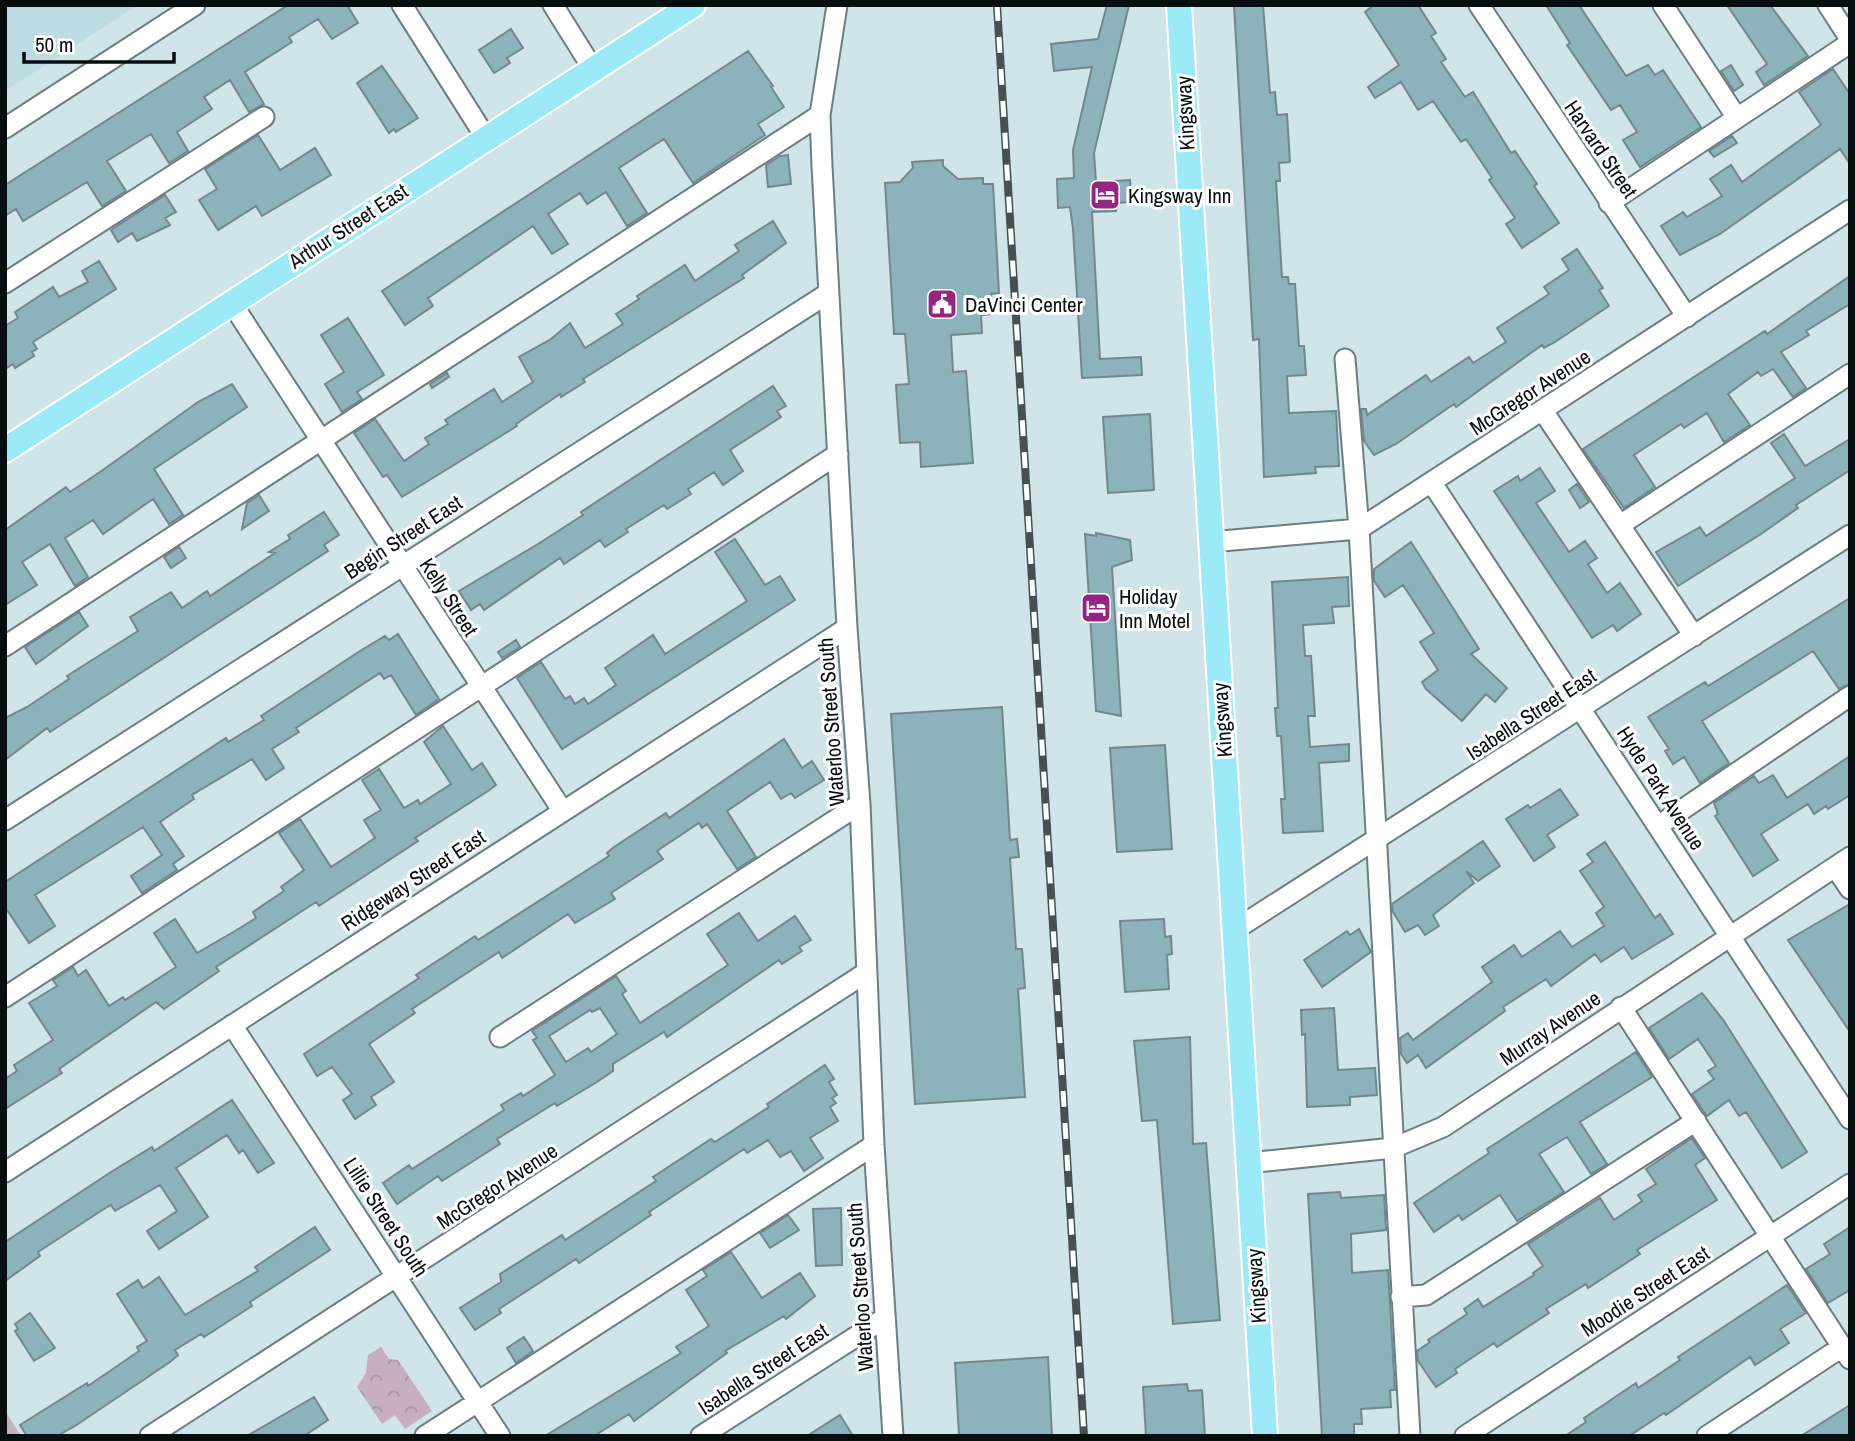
<svg xmlns="http://www.w3.org/2000/svg" width="1855" height="1441" font-family="'Archivo Narrow',sans-serif">
	<defs>
		<pattern id="grass-tufts" width="24" height="20" patternUnits="userSpaceOnUse" patternTransform="scale(1.75)"><rect width="24" height="20" fill="#c8aec1"/><path d="M3 7l-1-3M5 7V3M7 7l1-3M15 17l-1-3M17 17v-4M19 17l1-3" fill="none" stroke="#aa94a5"/></pattern>
		<pattern id="park-crowns" width="20" height="18" patternUnits="userSpaceOnUse" patternTransform="scale(1.75)"><rect width="20" height="18" fill="#c8aec1"/><path d="M2 6a3 3 0 1 1 6 0M12 15a3 3 0 1 1 6 0" fill="none" stroke="#aa94a5"/></pattern>
	</defs>
	<rect width="100%" height="100%" fill="#d0e5ea"/>
	<path fill="#bddce3" d="M5,5H138L5,91Z"/>
	<path fill="url(#grass-tufts)" d="M5,1411L21,1436H5Z"/>
	<path fill="url(#park-crowns)" d="M381,1347L389,1359L398,1360L432,1411L405,1429L395,1415L382,1424L357,1387L366,1373L368,1355Z"/>
	<path fill="#8cb2bb" stroke="#74888c" stroke-width="2" fill-rule="evenodd" d="M288,5H347L358,23L332,39L318,19L289,37L292,42L245,72L264,104L249,112L230,80L204,97L212,109L177,132L188,151L169,163L151,134L107,161L126,191L102,206L87,182L23,221L16,209L5,216V185Z
		M1107,5H1129L1094,153L1096,182L1130,180L1131,202L1115,203L1116,211L1092,212L1100,359L1141,357L1142,375L1082,378L1073,229L1070,207L1058,208L1057,179L1074,178L1073,150L1092,67L1054,71L1051,44L1098,39Z
		M1234,5H1263L1270,93L1275,92L1277,115L1287,114L1290,162L1279,163L1280,181H1276L1282,277H1288L1289,284H1295L1299,346H1304L1306,375L1287,376L1289,413L1336,411L1339,466L1315,467L1316,473L1264,477L1259,339L1253,340Z
		M1374,5H1418L1436,33L1431,36L1446,59L1441,62L1465,97L1473,92L1511,153L1515,151L1537,184L1534,186L1559,223L1522,248L1506,224L1515,218L1489,180L1492,178L1466,139L1461,142L1433,101L1418,110L1401,82L1375,98L1368,87L1399,65L1365,12Z
		M1546,5H1579L1626,76L1648,65L1655,75L1663,70L1701,127L1640,167L1623,140L1637,132L1620,105L1611,110L1567,45L1570,43Z
		M1727,5H1770L1808,56L1764,85L1756,72L1767,64Z
		M511,29L523,48L507,58L510,63L494,73L479,50Z
		M748,51L773,86L771,87L784,107L758,124L765,135L693,183L664,139L619,168L647,213L627,226L606,192L587,204L580,193L548,214L568,244L552,254L533,226L428,298L433,306L405,325L382,291Z
		M1731,65L1743,85L1734,91L1721,71Z
		M382,66L418,118L396,132L394,129L389,133L357,83Z
		M1833,69L1850,94V164L1840,149L1720,234L1680,255L1661,226L1683,212L1687,217L1722,196L1710,179L1731,165L1742,182L1821,125L1799,92Z
		M258,135L280,170L315,148L331,175L262,216L256,206L218,230L199,200L217,189L205,169Z
		M1732,136L1737,143L1714,157L1709,151Z
		M788,155L791,184L768,187L766,165L780,156Z
		M943,160V166L958,179L983,178V184H993L999,293L991,294L992,314L981,315L982,333L951,335L953,372L966,371L973,463L921,467L920,442L900,443L896,385L909,384L905,334H894L885,183L900,182L913,168L912,162Z
		M165,195L176,212L165,218L170,225L137,241L132,233L118,242L111,230Z
		M773,221L786,243L742,275L744,278L583,379L585,382L561,397L560,394L516,424L517,426L402,497L387,475L383,477L354,433L375,419L404,461L429,444L425,438L448,424L445,420L494,389L502,402L533,382L519,357L551,339L570,323L585,348L623,324L616,314L639,299L637,296L685,265L695,281L739,251L735,245Z
		M1577,249L1603,288L1599,290L1609,306L1555,342L1544,348L1542,345L1456,407L1454,404L1396,444L1374,455L1364,441L1361,409H1366L1367,415L1426,375L1431,382L1469,357L1473,363L1506,342L1497,328L1549,294L1544,287L1569,270L1562,259Z
		M99,261L116,289L33,342L37,349L32,352L34,356L15,368L13,364L5,369V326L18,318L15,312L53,287L59,297L88,282L82,271Z
		M1850,276V304L1806,331L1809,335L1781,352L1806,388L1793,397L1773,369L1761,376L1758,372L1728,394L1750,425L1724,442L1707,413L1684,428L1681,424L1634,455L1655,487L1624,508L1583,449L1765,331L1767,334Z
		M348,318L384,375L357,392L362,399L342,412L325,384L344,372L321,335Z
		M447,373L449,377L432,388L430,384Z
		M232,384L247,407L154,469L183,515L169,524L153,499L103,534L93,520L65,538L88,577L75,586L50,544L22,562L37,585L5,605V530L66,487L70,492L100,472L198,402Z
		M773,386L786,406L777,411L781,417L730,450L743,471L723,485L714,472L688,489L691,494L667,509L664,505L626,529L628,532L605,547L600,540L564,564L560,558L484,610L480,604L471,610L459,591L538,544L583,515L581,512Z
		M1150,414L1154,490L1108,493L1103,417Z
		M1784,434L1805,466L1850,439V470L1796,505L1798,508L1761,534L1678,586L1656,552L1700,527L1706,536L1795,478L1771,443Z
		M1540,468L1555,491L1536,503L1569,552L1585,541L1597,558L1588,564L1607,593L1620,583L1641,614L1617,631L1613,625L1592,638L1494,491L1518,476L1520,481Z
		M1577,484L1589,502L1580,508L1569,490Z
		M259,495L269,511L242,529L247,503Z
		M324,512L339,535L324,545L328,551L50,732L47,728L5,760V718L27,707L69,679L67,676L138,631L130,617L171,592L182,608L207,591L210,596L275,553L269,552L290,539L288,535Z
		M1096,533L1130,540L1132,560L1112,567L1121,716L1096,711L1085,534L1096,536Z
		M735,539L765,585L780,576L795,600L562,749L517,678L541,662L565,699L570,696L575,704L584,698L588,704L616,685L605,668L653,635L665,654L747,601L715,552Z
		M1411,542L1479,649L1471,654L1507,688L1495,702L1486,694L1462,721L1426,689L1422,682L1438,670L1420,642L1434,633L1403,585L1385,597L1374,581V569Z
		M179,547L186,558L171,568L164,557Z
		M1348,577L1349,606L1332,607L1334,623L1303,625L1305,656H1311L1315,716H1308L1310,747L1349,744V761L1319,763L1323,831L1283,833L1281,799H1285L1281,736H1277L1275,708H1278L1272,582Z
		M1850,598V684L1839,689L1813,651L1702,721L1729,763L1700,783L1684,757L1673,764L1665,751L1669,749L1648,717L1705,682L1708,686Z
		M79,612L88,626L36,664L25,647Z
		M398,634L439,699L416,715L391,675L384,679L380,673L296,728L299,732L272,749L284,768L266,780L252,759L192,795L194,799L160,822L184,856L173,864L177,870L142,893L131,876L162,855L143,827L35,895L55,926L29,943L5,907V882L226,738L228,742L264,720L261,716L360,651L385,636L389,640Z
		M516,640L520,647L502,658L498,652Z
		M1002,707L1010,840L1017,839L1019,857L1010,858L1016,949H1022L1025,988L1018,989L1025,1097L915,1104L891,714Z
		M443,726L472,770L482,763L496,785L488,791L415,838L418,841L331,898L319,906L316,902L216,967L219,971L164,1009L156,1002L59,1069L62,1073L5,1109V1079L17,1071L14,1065L53,1040L29,1003L57,986L53,980L73,967L78,976L86,970L109,1006L123,997L125,1000L176,967L154,933L175,919L197,953L235,931L256,918L253,912L284,891L281,887L304,870L279,833L300,819L331,867L375,838L364,820L381,810L362,780L379,769L404,808L418,800L420,804L451,784L424,742Z
		M784,739L802,768L812,761L824,780L795,798L791,793L781,799L770,782L727,811L756,857L737,869L707,824L702,828L699,823L657,851L663,859L611,893L615,899L575,923L568,914L502,958L499,952L412,1009L415,1013L369,1044L394,1082L371,1097L376,1105L355,1119L343,1100L352,1094L332,1067L317,1076L304,1054L419,978L416,975L460,946L475,936L478,940L609,856L607,853L614,847L666,813L669,818Z
		M1165,745L1172,849L1117,852L1110,748Z
		M1850,756V795L1828,809L1826,806L1814,814L1808,804L1761,834L1778,860L1753,876L1715,816L1718,814L1714,803L1754,776L1759,783L1773,775L1787,798Z
		M1560,789L1578,815L1547,835L1555,847L1534,861L1506,819L1528,805L1530,808Z
		M1483,841L1500,866L1478,881L1466,871L1474,883L1433,915L1439,926L1425,935L1418,925L1405,932L1393,912L1392,904Z
		M1605,842L1655,918L1660,914L1673,934L1632,959L1624,947L1601,962L1595,954L1551,986L1546,979L1503,1007L1505,1011L1426,1068L1418,1055L1407,1063L1401,1054L1400,1038L1408,1033L1413,1040L1492,982L1482,967L1514,945L1522,957L1560,931L1572,947L1604,926L1596,913L1604,907L1580,871L1593,862L1587,854Z
		M1850,904V1032L1788,940Z
		M739,913L758,941L795,916L811,940L799,947L802,951L782,964L779,960L667,1037L664,1032L613,1064V1071L597,1082L557,1106L555,1103L497,1139L500,1144L442,1181L438,1176L397,1204L383,1183L409,1165L412,1169L504,1110L501,1105L521,1093L523,1096L555,1075L536,1045L533,1040L537,1038L532,1031L616,976L626,991L622,994L640,1023L728,965L707,934ZM600,1008L617,1034L591,1052L588,1048L566,1062L549,1036L590,1010L592,1012Z
		M1164,919L1165,937L1171,936L1172,954L1167,955L1169,989L1125,992L1120,921Z
		M1359,929L1371,952L1322,987L1304,960L1347,931L1350,935Z
		M1702,993L1724,1021L1807,1152L1782,1168L1746,1112L1739,1116L1729,1100L1707,1116L1704,1112L1692,1094L1714,1079L1708,1071L1716,1066L1698,1039L1669,1059L1649,1028Z
		M1334,1008L1338,1070L1375,1068L1377,1095L1350,1097V1105L1307,1107L1305,1034L1302,1035L1301,1010Z
		M1190,1037L1193,1144L1206,1143L1220,1320L1173,1324L1157,1120L1142,1121L1134,1041Z
		M1636,1052L1652,1077L1580,1122L1607,1164L1591,1174L1567,1137L1539,1154L1564,1192L1517,1221L1500,1195L1462,1220L1459,1215L1434,1232L1414,1203L1489,1153L1487,1149Z
		M825,1065L834,1079L829,1082L837,1095L832,1098L836,1103L830,1107L838,1121L810,1138L823,1158L804,1171L791,1151L780,1157L768,1140L747,1153L744,1149L649,1212L651,1215L579,1263L576,1259L499,1309L501,1313L475,1330L460,1308L501,1282L500,1274L562,1235L565,1240L656,1181L653,1177L711,1139L715,1142L769,1107L767,1104Z
		M232,1100L274,1163L258,1173L243,1150L239,1153L227,1135L176,1168L208,1217L159,1249L147,1231L177,1211L160,1185L115,1211L111,1205L107,1207L38,1252L40,1256L5,1281V1242L111,1172L152,1147L154,1151Z
		M1692,1138L1705,1158L1695,1165L1717,1200L1637,1250L1640,1254L1588,1288L1586,1284L1546,1309L1549,1313L1497,1347L1494,1343L1455,1369L1457,1373L1436,1387L1418,1361L1417,1351L1430,1342L1428,1340L1467,1314L1464,1309L1478,1299L1483,1307L1534,1275L1533,1273L1543,1266L1528,1244L1600,1198L1614,1220L1642,1201L1638,1195L1656,1184L1646,1169Z
		M1340,1192L1341,1198L1384,1195L1386,1230L1351,1234L1352,1273L1388,1270L1395,1390H1390L1391,1407L1361,1409L1362,1424H1354V1436H1322L1308,1194Z
		M841,1208L842,1265L816,1266L813,1209Z
		M788,1215L799,1230L770,1248L760,1233Z
		M315,1227L330,1250L250,1302L252,1306L204,1337L201,1334L175,1350L178,1355L170,1362L75,1426L57,1436H27L20,1425L87,1383L88,1386L139,1351L137,1347L147,1341L117,1294L138,1280L143,1288L159,1277L185,1315L258,1271L255,1267Z
		M1850,1227V1290L1828,1303L1806,1269L1830,1254L1824,1244Z
		M731,1252L762,1298L800,1273L815,1296L786,1319L784,1316L725,1351L727,1353L634,1421L629,1414L594,1436H545L681,1353L676,1347L709,1326L686,1290L707,1276L703,1270Z
		M1787,1285L1806,1313L1780,1329L1789,1343L1755,1365L1750,1357L1666,1415L1664,1413L1629,1436H1565L1586,1422L1584,1418L1636,1383L1638,1388L1680,1360L1678,1357Z
		M30,1313L55,1348L34,1361L15,1331L18,1329L15,1324Z
		M524,1337L533,1351L516,1363L507,1348Z
		M1048,1357L1052,1436H959L955,1363Z
		M1187,1384L1188,1391L1202,1390L1205,1436H1146L1143,1387Z
		M314,1397L328,1420L304,1436H247Z
		M1850,1405V1436H1801Z
		M840,1415L853,1436H807Z"/>
	<g fill="none" stroke-linecap="round" stroke-linejoin="round">
		<g stroke="#6b7f83" stroke-width="23">
			<path id="minor" d="M402,5L486,138
				M553,5L593,69
				M837,5L820,115L822,166L847,628L860,804L874,1145L893,1436
				M1479,5L1687,317
				M1663,5L1737,118
				M1828,5L1850,39
				M5,128L195,5
				M1609,203L1850,43
				M5,283L264,117
				M231,302L562,810
				M1345,359L1359,529L1410,1436
				M1543,411L1694,636
				M1432,483L1850,1119
				M1620,525L1850,374
				M1210,542L1359,529L1850,210
				M5,646L820,115
				M5,820L827,294
				M1658,826L1850,696
				M1835,867L1850,889
				M1236,929L1850,535
				M5,997L838,454
				M1621,1007L1850,1359
				M232,1025L500,1436
				M500,1037L860,804
				M1248,1163L1393,1148L1443,1127L1850,857
				M5,1172L847,628
				M1401,1297L1426,1295L1696,1121
				M150,1436L867,972
				M425,1436L874,1145
				M701,1436L885,1318
				M1465,1436L1850,1184
				M1707,1436L1842,1347"/>
		</g>
		<g stroke="#fff" stroke-width="28">
			<path id="major" d="M1179,5L1265,1436
				M5,450L693,5"/>
		</g>
		<use href="#minor" stroke="#fff" stroke-width="19"/>
		<use href="#major" stroke="#9ce9f7" stroke-width="24"/>
		<g stroke="#455053" stroke-width="8">
			<path id="rail" d="M997,5L1084,1436"/>
		</g>
		<use href="#rail" stroke="#fff" stroke-width="5" stroke-dasharray="16" stroke-linecap="butt"/>
	</g>
	<defs>
		<g id="hotel-square" transform="scale(1.575)"><rect x="-9" y="-9" width="18" height="18" rx="4" fill="#972482" stroke="#fff"/><path d="M-6-4.5h1.5V1H6V5H4.5V3h-9V5H-6ZM-4 0a1.8 1.8 0 1 1 3.6 0ZM.5 0V-2.5h3Q6-2.5 6 0Z" fill="#fff"/></g>
		<g id="civic-square" transform="scale(1.575)"><rect x="-9" y="-9" width="18" height="18" rx="4" fill="#972482" stroke="#fff"/><path d="M-.6-6.5H3V-4.5H.6V-3L4-1V1h2V6H-6V1h2V-1L-.6-3ZM-1.2 2.5V6h2.4V2.5Z" fill="#fff"/></g>
	</defs>
	<g fill-rule="evenodd">
		<use href="#hotel-square" x="1105" y="195"/>
		<use href="#civic-square" x="942" y="304"/>
		<use href="#hotel-square" x="1096" y="608"/>
	</g>
	<g text-anchor="middle" dominant-baseline="central" stroke-width="6" stroke-linejoin="round" paint-order="stroke">
		<g font-size="21" fill="#070e10" stroke="#fff">
			<text transform="translate(1185 113) rotate(-93)">Kingsway</text>
			<text transform="translate(1601 149) rotate(56)">Harvard Street</text>
			<text transform="translate(348 226) rotate(-33)">Arthur Street East</text>
			<text transform="translate(1530 392) rotate(-33)">McGregor Avenue</text>
			<text transform="translate(403 537) rotate(-33)">Begin Street East</text>
			<text transform="translate(449 597) rotate(57)">Kelly Street</text>
			<text transform="translate(1531 714) rotate(-33)">Isabella Street East</text>
			<text transform="translate(1222 720) rotate(-94)">Kingsway</text>
			<text transform="translate(831 722) rotate(-94)">Waterloo Street South</text>
			<text transform="translate(1661 788) rotate(57)">Hyde Park Avenue</text>
			<text transform="translate(413 880) rotate(-33)">Ridgeway Street East</text>
			<text transform="translate(1550 1028) rotate(-34)">Murray Avenue</text>
			<text transform="translate(497 1186) rotate(-33)">McGregor Avenue</text>
			<text transform="translate(386 1217) rotate(57)">Lillie Street South</text>
			<text transform="translate(1256 1286) rotate(-94)">Kingsway</text>
			<text transform="translate(860 1287) rotate(-94)">Waterloo Street South</text>
			<text transform="translate(1645 1291) rotate(-33)">Moodie Street East</text>
			<text transform="translate(763 1369) rotate(-33)">Isabella Street East</text>
		</g>
		<g font-size="21" fill="#070e10" stroke="#fff" text-anchor="start">
			<text x="1128" y="195">Kingsway Inn</text>
			<text x="965" y="304">DaVinci Center</text>
			<text x="1119" y="596">Holiday<tspan x="1119" dy="24">Inn Motel</tspan></text>
		</g>
	</g>
	<rect width="1855" height="1441" fill="none" stroke="#070e10" stroke-width="14"/>
	<path d="M24 52v10h150v-10" fill="none" stroke="#070e10" stroke-width="3.5"/>
	<text x="35" y="52" font-size="21" fill="#070e10" stroke="#ffffff" stroke-width="5" paint-order="stroke">50 m</text>
</svg>
